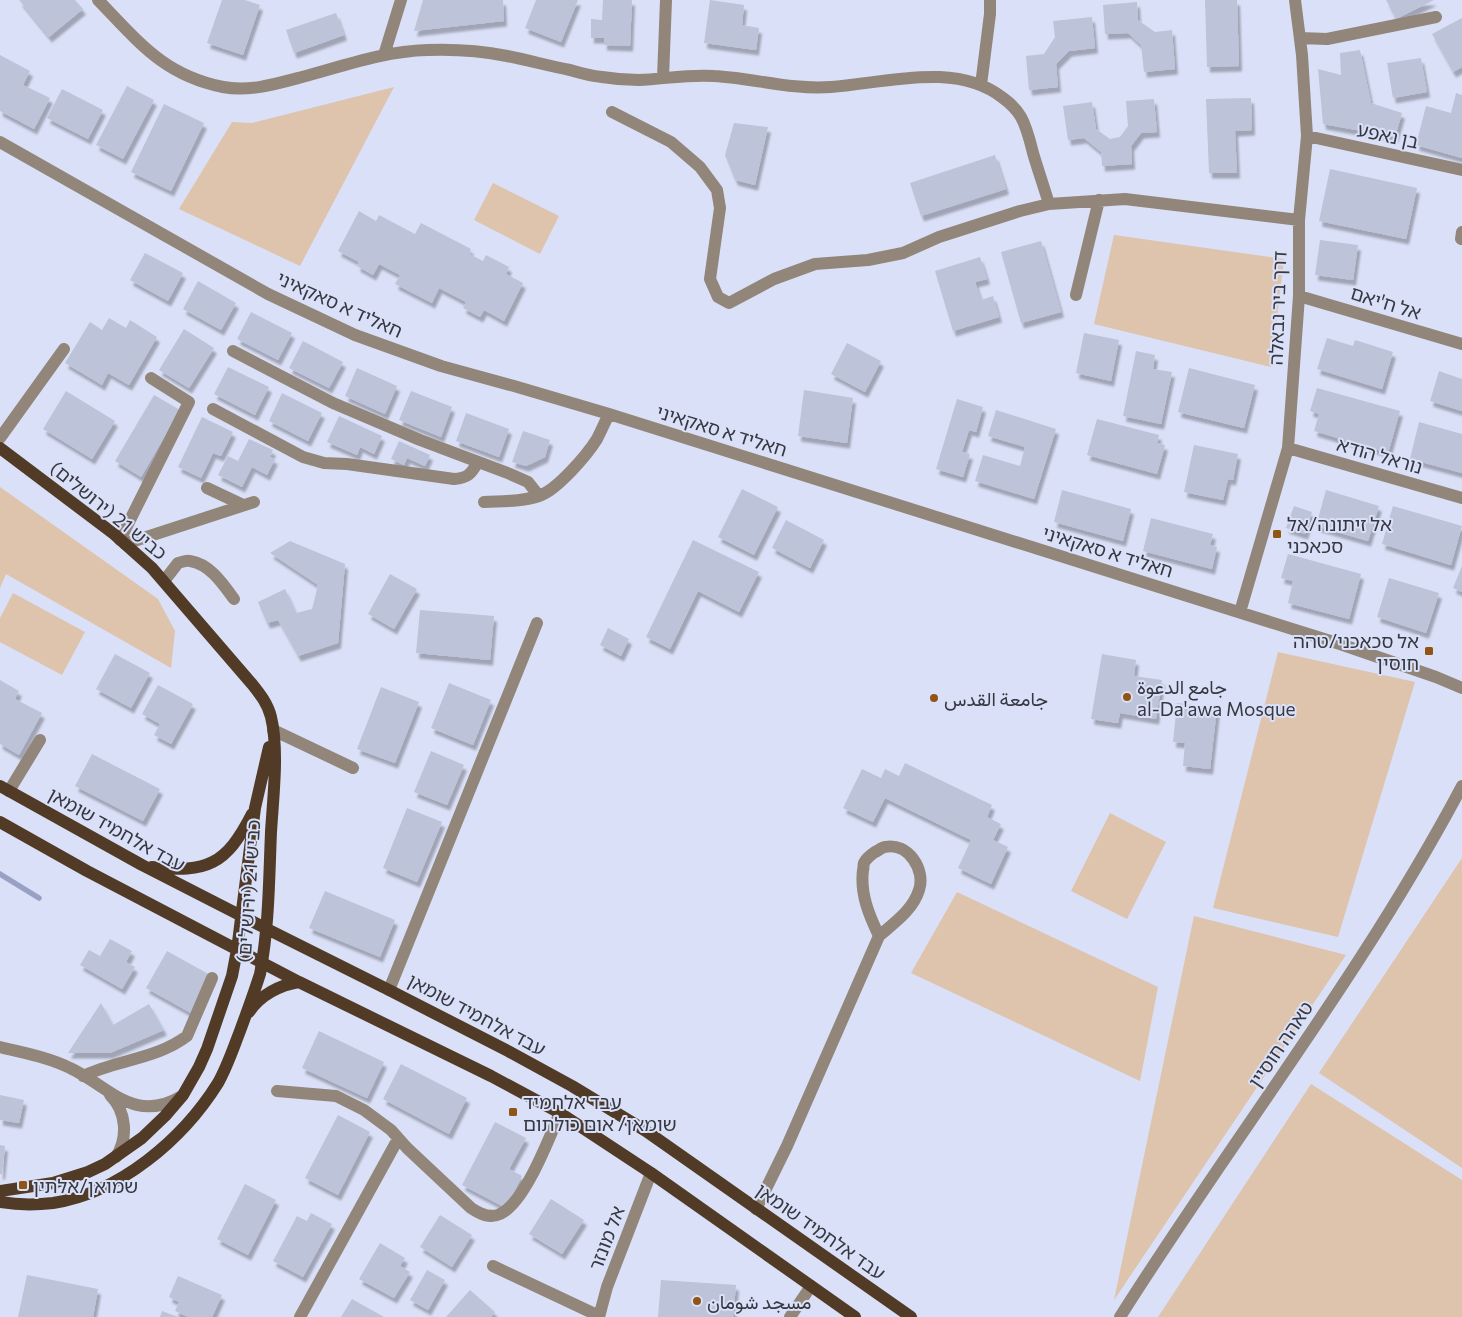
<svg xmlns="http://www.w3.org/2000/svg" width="1462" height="1317" font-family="Commissioner,Vazirmatn,'Noto Sans Hebrew',sans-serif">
	<defs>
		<filter id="shadow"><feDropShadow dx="3" dy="5.5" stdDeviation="1" flood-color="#0004"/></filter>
	</defs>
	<rect width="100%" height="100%" fill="#dae0f7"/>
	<path fill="#dec3ad" d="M394,87L300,266L179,209L232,122L252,123Z
		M493,183L559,216L540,254L474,220Z
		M1114,235L1284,259L1271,367L1094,324Z
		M0,487L158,599L175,631L171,668L6,574L0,588Z
		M13,593L85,632L62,675L0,642V618Z
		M1278,652L1415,682L1338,937L1213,908Z
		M1110,813L1166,842L1127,919L1071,891Z
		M1462,858V1168L1319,1073Z
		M957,892L1158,987L1140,1081L911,973Z
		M1194,916L1346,955L1114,1300Z
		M1311,1084L1462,1180V1317H1158Z"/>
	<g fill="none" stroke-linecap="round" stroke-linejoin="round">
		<path stroke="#98a1c4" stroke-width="5.5" d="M0,874L39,898"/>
	</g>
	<path fill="#bdc3d9" filter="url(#shadow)" d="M19,0H75L83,9L49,37Z
		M222,0H245L260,5L243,55L207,43Z
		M423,0H503L504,21L414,31Z
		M536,0H578L561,42L525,28Z
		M603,0H632L630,46L604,45V38H591V19L602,20Z
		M710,0L744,5L742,25L759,28L756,50L704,43Z
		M1205,0H1237L1239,66L1207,67Z
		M1386,0H1434L1396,19Z
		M1137,2L1138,20L1155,32L1172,30L1175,69L1144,72L1141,45L1128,33L1105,34L1103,5Z
		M336,13L344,35L294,53L286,30Z
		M1092,17L1095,48L1069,51L1056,64L1058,87L1029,90L1026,56L1044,54L1055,37L1053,21Z
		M1462,18V67L1453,72L1432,34Z
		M1360,50L1371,103L1402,113L1395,137L1323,124L1318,69L1341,75L1340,53Z
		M0,55L30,71L23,85L50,98L34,129L0,111Z
		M1421,58L1427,92L1393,98L1387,63Z
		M127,86L154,100L123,159L96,145Z
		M62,89L103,110L88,139L47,118Z
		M1456,93L1462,95V158L1416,145L1426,106L1451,113Z
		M1251,98L1252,130L1235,131L1237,173H1209L1206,99Z
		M1154,99L1157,132L1141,133L1131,146L1132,164L1102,166L1101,152L1084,138L1068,140L1063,106L1092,102L1096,129L1110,139L1120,137L1128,126L1126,101Z
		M164,104L204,123L171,191L131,172Z
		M734,123L768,127L755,185L735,180L725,155Z
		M995,155L1006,189L921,216L910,183Z
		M1330,169L1417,188L1406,239L1319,221Z
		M359,211L376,221L379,215L415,234L421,223L471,249L469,254L483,261L486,255L509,267L506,274L523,283L504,321L484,310L480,317L463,308L466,302L439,288L432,303L395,284L400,275L379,264L373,275L357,266L359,262L338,251Z
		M1320,240L1358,245L1353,280L1315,275Z
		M1041,241L1061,312L1021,323L1001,252Z
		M145,253L183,273L168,301L130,280Z
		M980,257L987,279L975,282L981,300L993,296L999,317L953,331L935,271Z
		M198,281L236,303L221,330L183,309Z
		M251,312L292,333L278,360L237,339Z
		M109,318L126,328L130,320L157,337L129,385L108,373L102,385L65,363L90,322L102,330Z
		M184,329L214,348L189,388L159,370Z
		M1084,333L1119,340L1111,381L1076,373Z
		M1327,338L1353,346L1355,340L1393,352L1382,389L1317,369Z
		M303,341L343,362L329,388L289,368Z
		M847,343L881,361L865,392L831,374Z
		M1136,351L1155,355L1153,369L1172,372L1161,424L1123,416Z
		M228,367L269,387L255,415L214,394Z
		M357,368L397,386L385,414L345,396Z
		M1189,368L1255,385L1244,428L1178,412Z
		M1439,371L1462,379V411L1430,401Z
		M1317,388L1400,411L1388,453L1314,431L1319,414L1310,411Z
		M804,390L853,398L847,443L798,436Z
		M66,391L115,421L92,459L43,429Z
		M411,391L452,407L441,437L399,420Z
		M282,393L322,413L308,441L269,421Z
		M154,395L180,410L141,477L115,461Z
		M957,399L983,407L976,432L969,430L962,452L970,454L963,477L936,469Z
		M996,410L1056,429L1034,499L975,481L983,455L1020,466L1025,447L988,436Z
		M466,413L509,429L499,457L456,441Z
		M339,416L382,436L374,454L360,447L357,455L327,442Z
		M202,417L233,432L221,456L213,453L201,478L178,467Z
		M1097,419L1159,435L1157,443L1165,445L1157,474L1087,455Z
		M1419,422L1462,434V473L1410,459Z
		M523,431L550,440L545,457L526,466L512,462Z
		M249,439L273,450L270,457L275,459L267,475L252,467L242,487L218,475L228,456L238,461Z
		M399,441L430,455L425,466L407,458L404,465L391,459Z
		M1194,445L1238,454L1233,480L1228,479L1223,500L1184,492Z
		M742,489L778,507L754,555L718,537Z
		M1062,490L1131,509L1123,541L1054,522Z
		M1326,490L1379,506L1368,541L1316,526Z
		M1294,506L1312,512L1305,534L1286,528Z
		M1393,506L1462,526L1451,565L1382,544Z
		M1151,518L1213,534L1210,545L1217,547L1212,569L1143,551Z
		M786,520L824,540L810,568L772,548Z
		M693,540L759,572L739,612L698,591L670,649L646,637Z
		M290,541L345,564L338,643L298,656L278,620L267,623L258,602L285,589L296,613L312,609L318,585L270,553Z
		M1288,554L1361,574L1349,619L1288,603L1293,581L1281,578Z
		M1462,566V592L1453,588Z
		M390,574L417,589L394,629L368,614Z
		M1389,578L1439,593L1426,633L1377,617Z
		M420,610L494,616L490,660L416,653Z
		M608,628L629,639L621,656L600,645Z
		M115,654L150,673L131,708L96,689Z
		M1102,654L1136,660L1134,676L1162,680L1156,719L1120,713L1118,723L1091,719Z
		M0,680L19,691L15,699L42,713L19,755L0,744Z
		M449,683L491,700L473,745L431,728Z
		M158,685L193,704L171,744L154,735L160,724L142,714Z
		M381,687L419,702L395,763L357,749Z
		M1177,703L1217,708L1210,769L1183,766L1185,743L1173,742Z
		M431,751L464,765L447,805L414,792Z
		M92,754L160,789L143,821L75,786Z
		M905,763L992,805L987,817L1001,824L993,840L1008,847L991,884L958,868L971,840L885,798L873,822L843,808L862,769L881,778L885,769L899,776Z
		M407,808L442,822L417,882L383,868Z
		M325,891L395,920L380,957L309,928Z
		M110,939L132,951L126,962L135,967L122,989L80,965L89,950L100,956Z
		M167,951L212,976L191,1013L146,988Z
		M101,1003L113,1025L149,1004L164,1030L110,1053H68Z
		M319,1031L384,1062L367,1098L302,1068Z
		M401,1064L467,1098L449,1134L383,1099Z
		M0,1095L24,1100L19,1123L0,1120Z
		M338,1115L370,1132L338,1195L305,1178Z
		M495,1122L526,1138L509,1169L522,1176L506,1208L462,1185Z
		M0,1145L5,1146L2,1174H0Z
		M245,1184L276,1200L248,1255L217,1239Z
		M551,1199L584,1220L562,1254L529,1234Z
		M311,1213L332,1224L303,1277L273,1261L297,1216L307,1221Z
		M440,1215L472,1235L452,1267L420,1247Z
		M380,1243L405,1258L400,1266L410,1272L394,1298L359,1279Z
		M427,1270L445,1280L428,1310L410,1300Z
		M27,1275L98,1289L93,1317H18Z
		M178,1276L222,1295L212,1317H188L175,1311L179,1302L169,1297Z
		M661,1280L736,1285L733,1317H658Z
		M470,1290L495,1312L491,1317H446Z
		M352,1299L384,1317H341Z
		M162,1311L178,1317H160Z"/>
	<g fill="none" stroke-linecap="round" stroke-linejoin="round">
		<path stroke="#928579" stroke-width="12" d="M98,0C138,41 163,75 223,87C249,92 276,84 302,77C343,66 385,51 427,50C453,49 482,51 507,56C528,60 549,66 570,70C580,73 591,76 602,77C614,79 627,80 639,80C664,79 689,74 714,76C753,78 791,90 831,87C885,83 956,61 1003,98C1010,103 1017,110 1021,117C1027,128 1030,141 1033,153C1038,170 1044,187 1049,204
			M1300,38L1327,39L1436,17
			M384,55L401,0
			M663,78L666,0
			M981,85L990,14V0
			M612,112L671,142L700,167L717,190L720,208L710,279L718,297L729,303L774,279L815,264L868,260L903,253L939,237L1020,211L1049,204L1125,199L1299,220
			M1307,136L1462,170
			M0,142L268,294L355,335L441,366L514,386L609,414L1340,644L1436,677L1462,688
			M1461,239L1462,232
			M1076,295L1099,200
			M1299,296L1462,344
			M233,351L333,403L420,440L510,474L528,482L539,496
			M213,409L303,457L324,463L347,464L454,479C468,478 471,474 478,462
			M0,438L64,349
			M1288,448L1462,498
			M207,488L243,505
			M484,502C502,501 522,502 539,496C557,490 587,455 597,439C601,431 605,422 609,414
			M120,540L189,402L151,378
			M125,544L254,502
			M164,581L178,563C182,562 186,560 190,561C210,564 223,584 234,599
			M1240,612L1288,448L1299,296V220L1307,136L1302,55L1295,0
			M273,730L353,768
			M9,791L40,740
			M389,990L537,623
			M0,1047C24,1053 48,1057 70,1068C109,1086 134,1125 182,1096
			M83,1076C116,1060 157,1059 187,1036L212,978
			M277,1091L336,1096L364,1110L391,1130L407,1148L471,1208C480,1214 490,1219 500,1214C525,1203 549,1138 560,1113
			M110,1095C127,1112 128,1138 116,1157
			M756,1209L787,1146L879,936C894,923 913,910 919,890C926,870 908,842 885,847C882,847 878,851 875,852C872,854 866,859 864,863C863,865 864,868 863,870C860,894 869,915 879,936
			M493,1266L599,1316
			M300,1317L398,1139
			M599,1317L607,1287L651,1173
			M790,1317L811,1286
			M1120,1317C1232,1139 1363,973 1462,786"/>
		<path stroke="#513b27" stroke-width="12" d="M0,448L114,534L152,568L252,684C260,694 268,704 271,717C279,750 273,798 271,832C269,879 269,927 260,974C254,993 247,1012 240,1031C233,1049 227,1067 218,1083C183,1139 120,1193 53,1203C36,1205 18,1205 0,1202
			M0,786L142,865L267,929L389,990L508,1051L572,1086L646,1131L911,1317
			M0,822L87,871L299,982L491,1076L560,1113L651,1173L855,1317
			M152,867C207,873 226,865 252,814
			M249,1012C260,995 280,985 299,982
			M0,1191L53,1183L88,1172L105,1164L142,1138L165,1116L183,1095L199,1067L207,1049L232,976L237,950L255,808L269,747"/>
	</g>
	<g fill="#905514" stroke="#dae0f7" stroke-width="2">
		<rect x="1272" y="529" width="10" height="10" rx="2.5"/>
		<rect x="1424" y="646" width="10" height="10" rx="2.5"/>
		<circle cx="1127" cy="697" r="5"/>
		<circle cx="934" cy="698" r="5"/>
		<rect x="508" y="1107" width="10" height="10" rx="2.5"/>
		<rect x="18" y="1180" width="10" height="10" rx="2.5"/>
		<circle cx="697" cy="1301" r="5"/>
	</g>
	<g text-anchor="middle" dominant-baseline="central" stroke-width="4" stroke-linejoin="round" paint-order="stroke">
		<g font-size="19" fill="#363841" stroke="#dae0f7">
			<text transform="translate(1388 135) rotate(12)">בן נאפע</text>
			<text transform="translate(1386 302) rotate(17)">אל ח'יאם</text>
			<text transform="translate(340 304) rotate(24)">חאליד א סאקאיני</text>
			<text transform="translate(1277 308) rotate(-88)">דרך ביר נבאלה</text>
			<text transform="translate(722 430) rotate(17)">חאליד א סאקאיני</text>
			<text transform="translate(1380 455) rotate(16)">נוראל הודא</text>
			<text transform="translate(109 510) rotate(39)">כביש 21 (ירושלים)</text>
			<text transform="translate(1108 551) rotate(17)">חאליד א סאקאיני</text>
			<text transform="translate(117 829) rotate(29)">עבד אלחמיד שומאן</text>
			<text transform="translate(248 891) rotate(-86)">כביש 21 (ירושלים)</text>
			<text transform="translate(477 1014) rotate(28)">עבד אלחמיד שומאן</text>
			<text transform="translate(1280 1044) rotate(-56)">טאהה חוסיין</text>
			<text transform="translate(821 1231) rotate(35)">עבד אלחמיד שומאן</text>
			<text transform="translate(606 1238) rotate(-69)">אל מונזר</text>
		</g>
		<g font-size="19" fill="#363841" stroke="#dae0f7" text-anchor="start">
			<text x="1287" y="523">אל זיתונה/אל<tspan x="1287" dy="22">סכאכני</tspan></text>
			<text x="1419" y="640" text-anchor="end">אל סכאכני/טהה<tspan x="1419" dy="22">חוסין</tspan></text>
			<text x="1137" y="686">جامع الدعوة<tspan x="1137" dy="22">al-Da'awa Mosque</tspan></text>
			<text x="944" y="698">جامعة القدس</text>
			<text x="523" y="1101">עבד אלחמיד<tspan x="523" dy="22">שומאן/ אום כולתום</tspan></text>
			<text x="33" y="1185">שמואן/אלתין</text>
			<text x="707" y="1301">مسجد شومان</text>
		</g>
	</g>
</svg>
